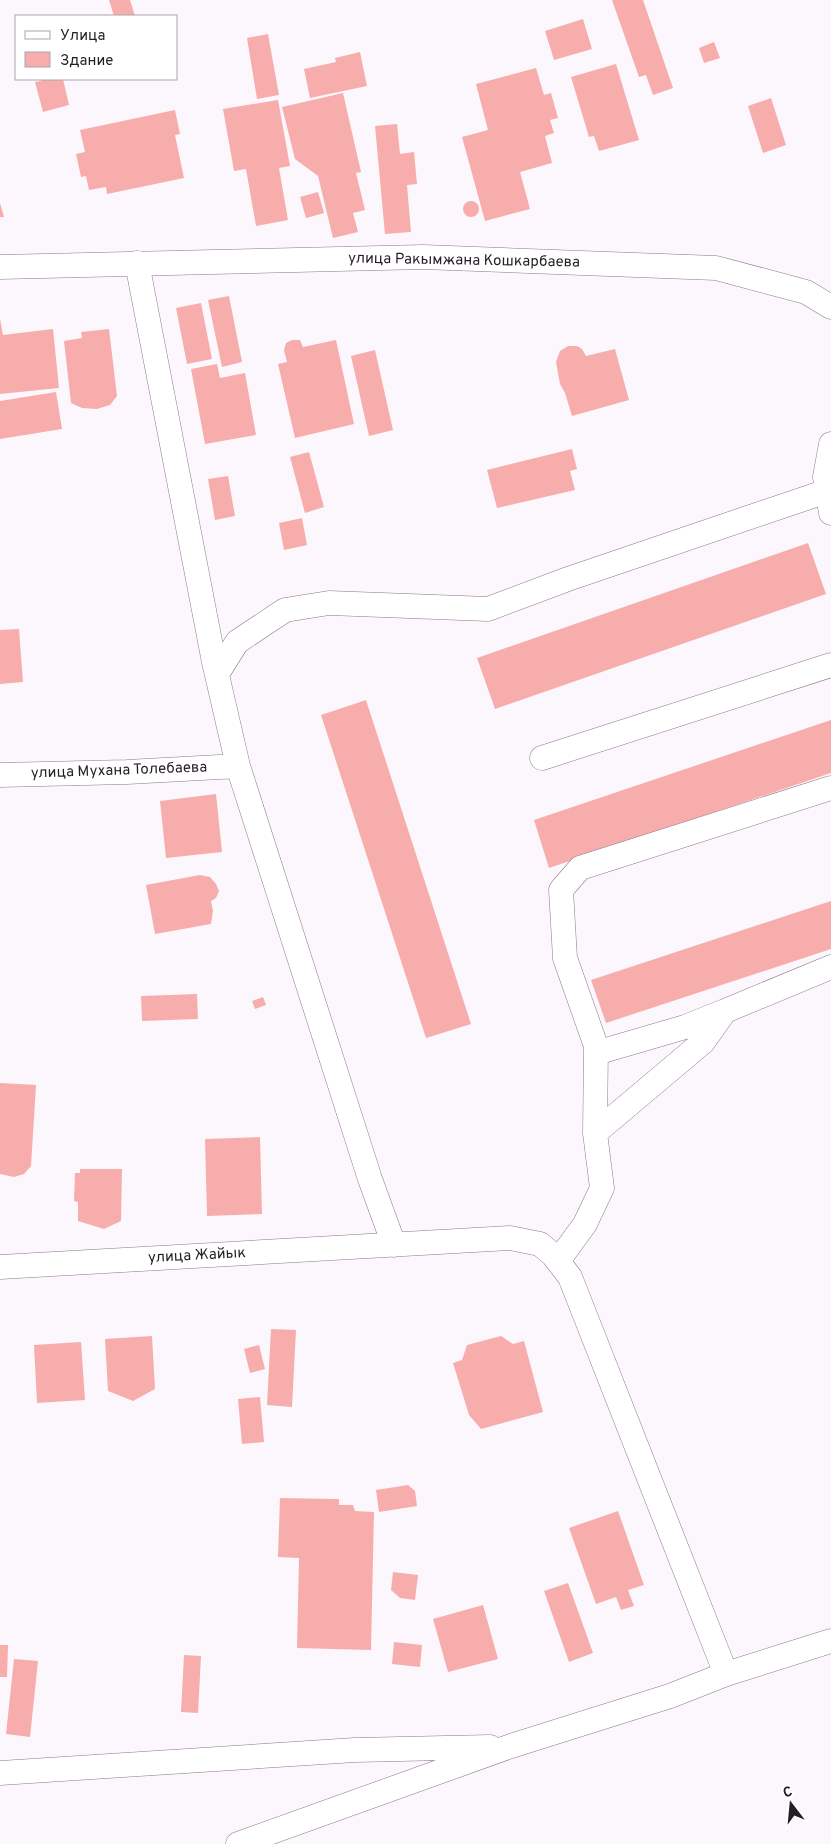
<svg xmlns="http://www.w3.org/2000/svg" width="831" height="1844" font-family="Overpass,sans-serif">
	<rect width="100%" height="100%" fill="#fcf7fc"/>
	<path fill="#f7adac" d="M109,0H130L135,16H114Z
		M612,0H643L673,88L653,95L646,75L639,77Z
		M583,19L592,49L554,60L545,31Z
		M268,34L279,95L257,99L247,38Z
		M714,42L720,58L704,63L699,48Z
		M360,52L367,86L310,98L304,69L336,62L335,58Z
		M616,64L639,140L599,151L594,136L589,137L571,77Z
		M536,68L544,95L551,93L558,118L550,120L554,133L545,136L552,163L520,172L530,209L485,221L462,137L488,130L476,84Z
		M41,79H63L69,105L43,112L35,82L41,81Z
		M343,93L361,172L356,173L365,210L353,213L358,232L333,238L318,176L295,159L282,107Z
		M771,98L786,145L763,153L748,106Z
		M278,100L290,166L279,168L288,220L256,226L246,169L234,171L223,109Z
		M175,110L180,134L175,135L184,178L107,194L106,187L89,190L86,176L81,177L76,154L85,152L80,130Z
		M397,124L400,154L414,152L417,184L407,185L411,232L385,234L375,126Z
		M318,192L324,213L306,218L300,197Z
		M463 209a8 8 0 1 1 16 0a8 8 0 1 1-16 0Z
		M0,203L4,217H0Z
		M229,296L242,362L222,367L208,300Z
		M201,303L212,359L187,364L176,308Z
		M0,319L3,335L53,329L59,388L0,394Z
		M109,329L117,396L110,405L97,409L82,408L71,403L64,341L82,338L81,332Z
		M292,340H300L303,347L336,340L354,424L295,438L278,364L287,362L284,350L286,343Z
		M568,346H577L582,349L586,356L615,349L629,400L572,416L565,393L560,384L556,362L560,351Z
		M375,350L393,430L369,436L351,356Z
		M217,364L220,378L245,373L256,435L205,444L191,369Z
		M56,392L62,429L0,439V401Z
		M572,449L577,469L570,471L575,490L497,508L487,470Z
		M309,452L324,507L305,513L290,457Z
		M228,476L235,516L215,520L208,479Z
		M302,518L307,545L284,550L279,523Z
		M808,543L826,594L495,709L477,658Z
		M19,629L23,682L0,684V630Z
		M366,700L471,1024L426,1038L321,715Z
		M831,720V773L549,868L534,820Z
		M216,794L222,852L166,858L160,801Z
		M200,875L210,877L216,884L219,891L216,898L211,901L213,911L211,924L155,934L146,885Z
		M831,901V949L606,1023L591,980Z
		M197,994L198,1019L142,1021L141,996Z
		M263,997L266,1005L255,1009L252,1001Z
		M0,1083L36,1085L31,1166L24,1174L14,1177L0,1174Z
		M260,1137L262,1214L207,1216L205,1139Z
		M80,1169H122L121,1221L104,1229L78,1221V1202L74,1201L75,1173H80Z
		M271,1329L296,1330L292,1407L267,1405Z
		M152,1336L155,1389L133,1401L108,1391L105,1339Z
		M501,1336L513,1344L524,1341L543,1412L481,1429L469,1415L453,1363L462,1360L467,1345Z
		M81,1342L85,1400L37,1403L34,1345Z
		M259,1345L265,1369L250,1373L244,1349Z
		M260,1397L264,1442L242,1444L238,1399Z
		M408,1485L415,1491L417,1506L379,1512L376,1490Z
		M280,1498L339,1499V1505H353L355,1511L374,1512L371,1650L297,1648L299,1558L278,1557Z
		M618,1511L644,1585L628,1590L634,1606L621,1610L616,1597L596,1604L569,1528Z
		M393,1572L418,1575L415,1600L400,1598L391,1590Z
		M568,1583L593,1653L569,1662L544,1591Z
		M483,1605L498,1659L448,1672L433,1619Z
		M394,1642L422,1645L420,1667L392,1664Z
		M0,1645H8L7,1677H0Z
		M184,1655L201,1656L198,1713L181,1712Z
		M14,1659L38,1661L30,1737L6,1734Z"/>
	<g fill="none" stroke-linecap="round" stroke-linejoin="round">
		<g stroke="#8c778e" stroke-width="25">
			<path id="minor" d="M137,263L214,662L238,766L370,1179L394,1245
				M0,267L423,257L716,268L806,292L831,307
				M831,444L825,477L831,513
				M217,674L237,642L285,610L329,603L488,609L568,579L827,491
				M542,758L831,665
				M0,775L127,772L238,766
				M596,1053L685,1027L725,1011
				M595,1133L703,1042L725,1011L831,967
				M558,1261L585,1224L602,1188L595,1133L596,1046L565,958L561,890L580,868L831,788
				M0,1267L510,1238L540,1244L553,1255L570,1277L726,1674
				M0,1773L355,1750L490,1747
				M238,1844L511,1746L670,1696L726,1674L831,1641"/>
		</g>
		<use href="#minor" stroke="#fff" stroke-width="24"/>
	</g>
	<g text-anchor="middle" dominant-baseline="central" stroke-width="4.5" stroke-linejoin="round" paint-order="stroke">
		<g font-size="15" fill="#261e27" stroke="#fff">
			<text transform="translate(464 261) rotate(1)">улица Ракымжана Кошкарбаева</text>
			<text transform="translate(119 771) rotate(-2)">улица Мухана Толебаева</text>
			<text transform="translate(197 1256) rotate(-3)">улица Жайык</text>
		</g>
	</g>
	<rect x="15" y="15" width="162" height="65" fill="#ffffff" stroke="#a8a5a9"/>
	<rect x="25" y="31" width="25" height="8" fill="#ffffff" stroke="#a8a5a9"/>
	<text x="60" y="40" font-size="15" fill="#261e27">Улица</text>
	<rect x="25" y="52" width="25" height="15" fill="#f7adac" stroke="#a8a5a9"/>
	<text x="60" y="65" font-size="15" fill="#261e27">Здание</text>
	<g transform="translate(791 1804) rotate(344)" stroke="#ffffff" stroke-width="4" paint-order="stroke">
	<path d="M0-4L9 19L0 12L-9 19Z" fill="#261e27"/>
	<text y="-8" font-size="14" font-weight="bold" text-anchor="middle" fill="#261e27">С</text>
	</g>
</svg>
